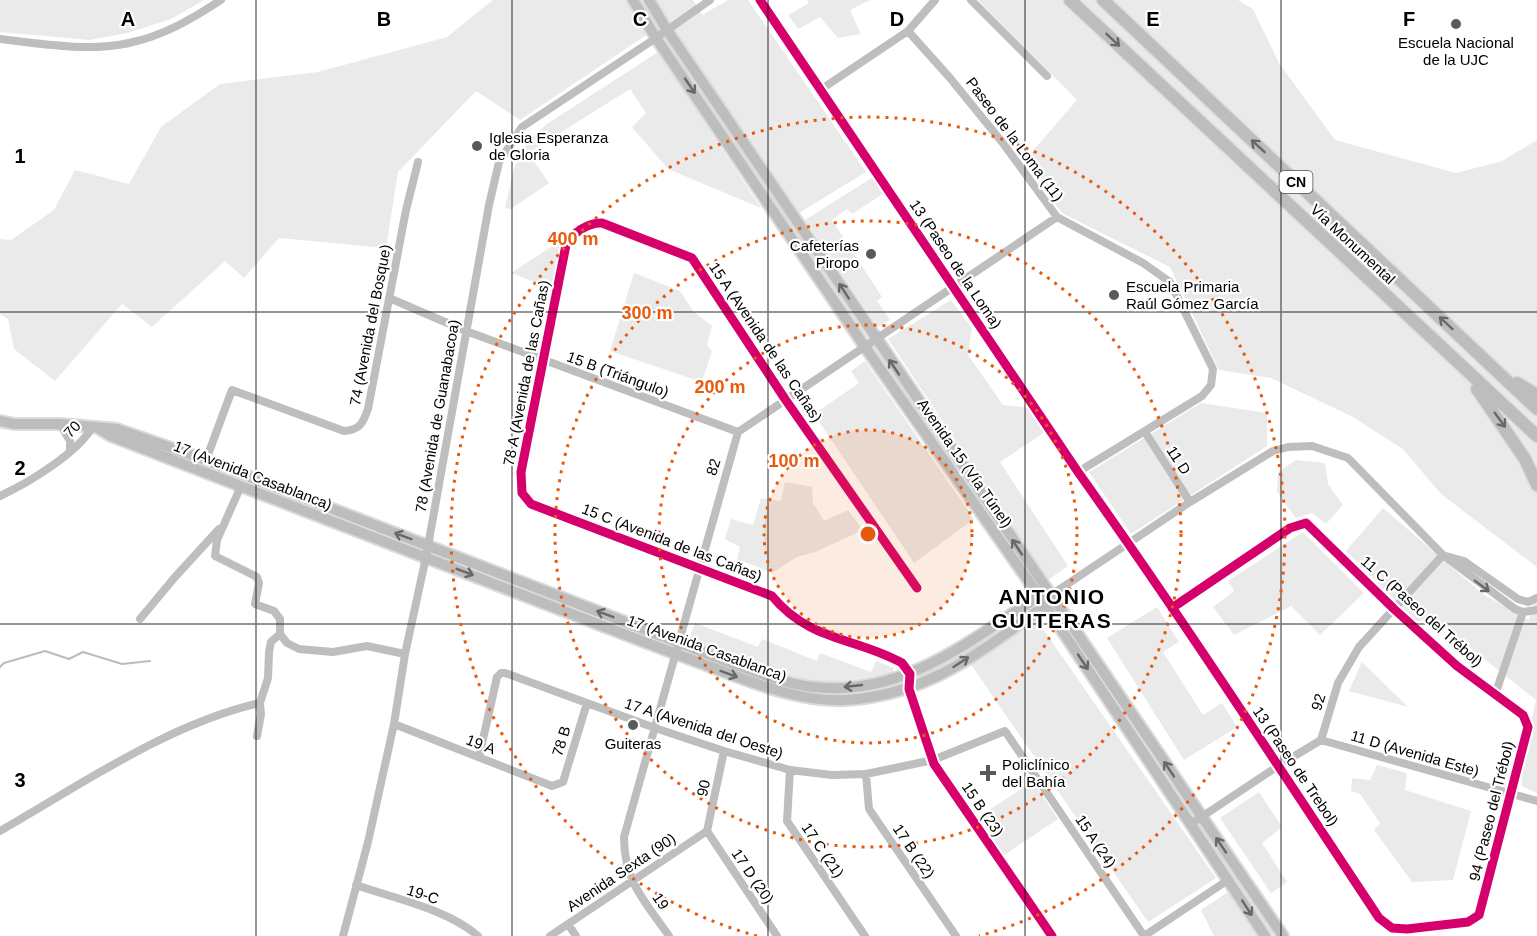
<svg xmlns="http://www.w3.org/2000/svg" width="1537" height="936" font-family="Helvetica,sans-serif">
	<rect width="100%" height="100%" fill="#fff"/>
	<path fill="#eaeaea" d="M0,0H204L171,19L127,33L89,40L0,32Z
		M493,0H693L702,15L728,0H748L866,172L799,213L664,23L520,120L476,91L398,172L386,248L279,238L244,278L225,261L152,327L122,304L55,381L14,349L8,319L0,314V239L11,240L54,210L75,170L129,184L161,127L220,84L318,72L447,37Z
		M807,0H870L850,10L861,34L838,38L820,17L798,29L788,15L809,3Z
		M978,0H1238L1253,9L1279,63L1335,140L1456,173L1502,161L1537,140V567L1441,494L1403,449L1353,417L1271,378L1219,370L1170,267L1062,213L1024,161L1077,100Z
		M672,48L697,86L703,90L866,332L864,333L840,297L828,286L670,49Z
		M658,52L761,208L668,169L632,127L646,113L630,89L528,153L549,183L511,209L505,208L514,168L528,141L547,124Z
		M875,176L886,192L852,214L847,209L832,220L882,297L877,301L890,320L878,327L805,220Z
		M565,238L553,289L511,273Z
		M634,273L680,291L694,312L712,326L707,345L712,351L702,382L610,351Z
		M951,300L972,328L968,355L1003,405L1029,408L1045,432L1000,462L1068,566L1048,580L888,339Z
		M875,349L911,396L1043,590L1042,591L1011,546L1007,543Z
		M865,361L974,519L914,563L814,414L859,383L851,371Z
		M1201,403L1267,413V446L1131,534L1089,472Z
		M179,455L413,543L412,547L178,459Z
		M1296,460L1325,463L1328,484L1343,505L1326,524L1312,513L1296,518L1277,492L1278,472Z
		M785,482L812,487L813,503L824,521L848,510L863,530L815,552L797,557L772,573L737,559L740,547L725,539L731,519L753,525L761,498L781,501Z
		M1383,508L1483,594L1529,620L1537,592V793L1522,786L1521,766L1536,700L1430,616L1417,622L1346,551Z
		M1303,532L1364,593L1320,635L1291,606L1234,635L1213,607L1234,591L1228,581Z
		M443,555L669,643L667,646L441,558Z
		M1157,607L1179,642L1163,652L1203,715L1222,703L1237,727L1184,760L1107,638Z
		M1021,612L1023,615L946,667L918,680L917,677L946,662Z
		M1036,619L1216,878L1148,922L970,663Z
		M695,623L758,647L762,639L817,661L820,653L871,672L876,661L894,668L892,675C871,678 848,685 827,682C779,678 733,656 689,639Z
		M1078,646L1082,649L1194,813L1193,814L1166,776L1158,770Z
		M686,649L772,681L843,692L872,689L900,683L901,685C891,688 880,692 870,693C804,702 746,675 685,652Z
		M1362,662L1408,707L1349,691Z
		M1377,765L1407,773L1405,790L1471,811L1453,880L1412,882L1374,830L1380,823L1360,794L1351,791L1352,778L1370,780Z
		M1033,781L1058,819L1004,855L979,817Z
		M1259,792L1282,827L1262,843L1287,882L1271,893L1220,818Z
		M1202,829L1226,865L1236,874L1277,936H1271L1200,830Z
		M1228,892L1257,936H1214L1201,910Z"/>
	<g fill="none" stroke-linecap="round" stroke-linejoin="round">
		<path stroke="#bcbcbc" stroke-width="2" d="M0,667L4,663L45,651L69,659L83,652L122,664L150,661"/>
		<g stroke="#dbdbdb" stroke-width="14">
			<path id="major" d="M633,0L656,38L865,347L1039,596L1265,936
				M649,0L667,30L1283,936
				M0,421L14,424H60L117,429L206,460L734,664C759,673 786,684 813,687C903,697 969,641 1039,596L1045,595
				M96,427L111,436C268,496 425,557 582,618C626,635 670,652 714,668C756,684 800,702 845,700C928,695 979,653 1043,607L1048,599"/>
		</g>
		<g stroke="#dbdbdb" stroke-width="15">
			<path id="highway" d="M1070,0L1537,436
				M1103,0L1537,409
				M1517,383L1537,395
				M1477,389L1525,459L1537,485"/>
		</g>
		<path stroke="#bebebe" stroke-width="8" d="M760,0L1078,472C1182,618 1280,769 1379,918L1392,928L1407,929L1468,922L1479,915L1528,727L1523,715L1457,666L1394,609L1306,523L1290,528L1172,608
			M971,0L1047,76
			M908,31L950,78L1002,142L1057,217L1143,263L1170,282L1213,369L1211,385L1202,396L1078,472
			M0,39C41,44 89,52 129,43C163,36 192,19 221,0
			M820,90L908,31L935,0
			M389,298L466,331L738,432
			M60,424L70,441V451
			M1145,432L1190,502
			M206,460L232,390L344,431C360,430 363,423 368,409L406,210L418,162
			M241,486L217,540L215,556L257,577L259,583L255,604L274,611L280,619V634L287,643L299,649L333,652L367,646L405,654
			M0,496C28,483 78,453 93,426
			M1446,556L1464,561L1518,599L1528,602L1537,598
			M917,588L785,399L692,258L602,223C589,222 572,233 566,245L521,472L522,493L531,504L772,596C810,642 855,637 902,663L910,674L909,689L934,764L1052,936
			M1051,595L1190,502L1273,451L1288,447L1312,446L1348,458L1443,555L1515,609L1523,612L1537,610
			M140,619L175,577L219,529
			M1495,695L1523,612
			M394,724L552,786L563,782L587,703
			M257,736L261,714L260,703L268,678L269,652L271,642L280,634
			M1321,740L1537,801
			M479,757L497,677L501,673H505L655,728L724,751L790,770L832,775L866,774L933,760L1005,731L1144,936
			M790,770L787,821L865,936
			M866,774L869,809L956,936
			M1191,824L1278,766L1321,740L1338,683L1359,647L1443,555
			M0,831C80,785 170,723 260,703
			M707,831L777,936
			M707,831L724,751
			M356,885C396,899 447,909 478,936
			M568,924L576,936
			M343,936L368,842L394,724L405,654L426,557L489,205L499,162L522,127L656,38L710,0
			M550,936L707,831
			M669,936C645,901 624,882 624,837L738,432L1057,217
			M1144,936L1228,880"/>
		<use href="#major" stroke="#bdbdbd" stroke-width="10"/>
		<use href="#highway" stroke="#bdbdbd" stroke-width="12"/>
		<g stroke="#fff" stroke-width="13">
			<path id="cycleway" d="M760,0L1078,472C1182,618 1280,769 1379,918L1392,928L1407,929L1468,922L1479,915L1528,727L1523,715L1457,666L1394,609L1306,523L1290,528L1172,608
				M917,588L785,399L692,258L602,223C589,222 572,233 566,245L521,472L522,493L531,504L772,596C810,642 855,637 902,663L910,674L909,689L934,764L1052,936"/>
		</g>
		<use href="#cycleway" stroke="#d6006c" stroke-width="9"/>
	</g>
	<defs><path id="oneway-shaft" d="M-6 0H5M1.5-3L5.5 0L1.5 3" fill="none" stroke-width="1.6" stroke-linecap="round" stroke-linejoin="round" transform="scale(1.5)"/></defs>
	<g stroke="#686868">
		<use href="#oneway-shaft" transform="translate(1113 40) rotate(43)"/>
		<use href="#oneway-shaft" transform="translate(690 86) rotate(56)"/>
		<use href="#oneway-shaft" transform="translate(1258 146) rotate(-137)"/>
		<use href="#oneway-shaft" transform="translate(844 291) rotate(-123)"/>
		<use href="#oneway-shaft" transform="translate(1446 323) rotate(-137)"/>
		<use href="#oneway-shaft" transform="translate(894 367) rotate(-124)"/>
		<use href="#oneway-shaft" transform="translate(1500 420) rotate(54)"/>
		<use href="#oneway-shaft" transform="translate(403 536) rotate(-159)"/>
		<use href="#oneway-shaft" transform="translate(1017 547) rotate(-124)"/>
		<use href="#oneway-shaft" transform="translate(465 572) rotate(21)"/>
		<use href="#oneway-shaft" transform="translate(1482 586) rotate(37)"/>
		<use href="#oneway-shaft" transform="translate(605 614) rotate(-159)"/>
		<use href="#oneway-shaft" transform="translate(961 662) rotate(-33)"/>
		<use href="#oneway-shaft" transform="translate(1083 662) rotate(56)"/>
		<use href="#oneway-shaft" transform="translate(729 674) rotate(20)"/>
		<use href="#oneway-shaft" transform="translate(853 686) rotate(174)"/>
		<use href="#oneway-shaft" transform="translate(1169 769) rotate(-124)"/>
		<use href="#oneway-shaft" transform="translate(1221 845) rotate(-124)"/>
		<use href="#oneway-shaft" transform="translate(1247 908) rotate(57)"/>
	</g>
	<path fill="none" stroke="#000" stroke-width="1.5" stroke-opacity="0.55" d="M256,0V936M512,0V936M768,0V936M1025,0V936M1281,0V936M0,312H1537M0,624H1537"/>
	<circle cx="868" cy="534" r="104" fill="#e8590c" fill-opacity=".12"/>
	<g fill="none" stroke="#e8590c" stroke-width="3" stroke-dasharray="3 6">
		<circle cx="868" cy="534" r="104"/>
		<circle cx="868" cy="534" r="209"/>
		<circle cx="868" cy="534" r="313"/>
		<path d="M757 936A417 417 0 1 1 979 936"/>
	</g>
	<g fill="#595959" stroke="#fff" stroke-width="2">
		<circle cx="1456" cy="24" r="6"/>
		<circle cx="477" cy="146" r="6"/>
		<circle cx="871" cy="254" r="6"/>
		<circle cx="1114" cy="295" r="6"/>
		<circle cx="633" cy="725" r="6"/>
		<path d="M985 764h6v6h6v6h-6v6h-6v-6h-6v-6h6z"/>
	</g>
	<g text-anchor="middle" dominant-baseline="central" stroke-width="4.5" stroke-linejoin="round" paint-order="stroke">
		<rect fill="#fff" stroke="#4c4c4c" stroke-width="1.5" x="1279.5" y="171" width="33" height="22" rx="4.5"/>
		<g font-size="14" font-weight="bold" fill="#000">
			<text x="1296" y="182">CN</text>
		</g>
		<g font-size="15" fill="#000" stroke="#fff" text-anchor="start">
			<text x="1456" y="42" text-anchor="middle">Escuela Nacional<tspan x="1456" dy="17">de la UJC</tspan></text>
			<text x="489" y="137">Iglesia Esperanza<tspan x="489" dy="17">de Gloria</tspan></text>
			<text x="859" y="245" text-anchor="end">Cafeterías<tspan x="859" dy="17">Piropo</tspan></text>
			<text x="1126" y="286">Escuela Primaria<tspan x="1126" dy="17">Raúl Gómez García</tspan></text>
			<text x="633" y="743" text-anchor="middle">Guiteras</text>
			<text x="1002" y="764">Policlínico<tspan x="1002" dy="17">del Bahía</tspan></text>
		</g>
		<g font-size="15" fill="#000" stroke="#fff">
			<text transform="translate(1015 139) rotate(53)">Paseo de la Loma (11)</text>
			<text transform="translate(1353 244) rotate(43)">Vía Monumental</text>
			<text transform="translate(956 264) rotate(56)">13 (Paseo de la Loma)</text>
			<text transform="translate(370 325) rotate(-79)">74 (Avenida del Bosque)</text>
			<text transform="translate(766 342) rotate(56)">15 A (Avenida de las Cañas)</text>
			<text transform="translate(526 373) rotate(-79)">78 A (Avenida de las Cañas)</text>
			<text transform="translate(618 374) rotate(20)">15 B (Triángulo)</text>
			<text transform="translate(437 416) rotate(-80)">78 (Avenida de Guanabacoa)</text>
			<text transform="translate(72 429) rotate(-47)">70</text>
			<text transform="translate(1179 460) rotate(57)">11 D</text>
			<text transform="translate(965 463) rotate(55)">Avenida 15 (Vía Túnel)</text>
			<text transform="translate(713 467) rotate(-73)">82</text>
			<text transform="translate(253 475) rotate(21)">17 (Avenida Casablanca)</text>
			<text transform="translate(672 542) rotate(21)">15 C (Avenida de las Cañas)</text>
			<text transform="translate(1422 611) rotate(42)">11 C (Paseo del Trébol)</text>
			<text transform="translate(707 648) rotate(20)">17 (Avenida Casablanca)</text>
			<text transform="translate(1318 702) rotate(-73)">92</text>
			<text transform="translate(704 728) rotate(18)">17 A (Avenida del Oeste)</text>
			<text transform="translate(561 741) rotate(-73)">78 B</text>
			<text transform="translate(481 744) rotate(21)">19 A</text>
			<text transform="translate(1415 753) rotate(16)">11 D (Avenida Este)</text>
			<text transform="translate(1296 766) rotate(56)">13 (Paseo de Trebol)</text>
			<text transform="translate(703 788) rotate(-78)">90</text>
			<text transform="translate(983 809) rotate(56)">15 B (23)</text>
			<text transform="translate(1491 811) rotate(-76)">94 (Paseo del Trébol)</text>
			<text transform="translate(1096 841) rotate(56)">15 A (24)</text>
			<text transform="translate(823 850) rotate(56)">17 C (21)</text>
			<text transform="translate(914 851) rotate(56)">17 B (22)</text>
			<text transform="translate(621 872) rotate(-34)">Avenida Sexta (90)</text>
			<text transform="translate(753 876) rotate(56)">17 D (20)</text>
			<text transform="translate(423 894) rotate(18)">19-C</text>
			<text transform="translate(661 901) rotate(56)">19</text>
		</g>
		<g font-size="21" font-weight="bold" letter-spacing="1.5" fill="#000" stroke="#fff">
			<text x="1052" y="596">ANTONIO<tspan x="1052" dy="24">GUITERAS</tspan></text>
		</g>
	</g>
	<g font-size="20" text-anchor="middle" font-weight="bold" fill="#000" stroke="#fff" stroke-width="4.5" stroke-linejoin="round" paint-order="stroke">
		<text x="128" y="26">A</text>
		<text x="384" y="26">B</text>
		<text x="640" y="26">C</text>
		<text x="897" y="26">D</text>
		<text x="1153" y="26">E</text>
		<text x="1409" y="26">F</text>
		<text x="20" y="163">1</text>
		<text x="20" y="475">2</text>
		<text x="20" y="787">3</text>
	</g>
	<circle cx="868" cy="534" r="9" fill="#e8590c" stroke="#fff" stroke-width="3"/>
	<g font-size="18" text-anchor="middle" font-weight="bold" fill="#e8590c" stroke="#fff" stroke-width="4.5" stroke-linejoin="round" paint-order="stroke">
		<text x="573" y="245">400 m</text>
		<text x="647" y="319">300 m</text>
		<text x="720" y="393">200 m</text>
		<text x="794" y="467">100 m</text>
	</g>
</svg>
